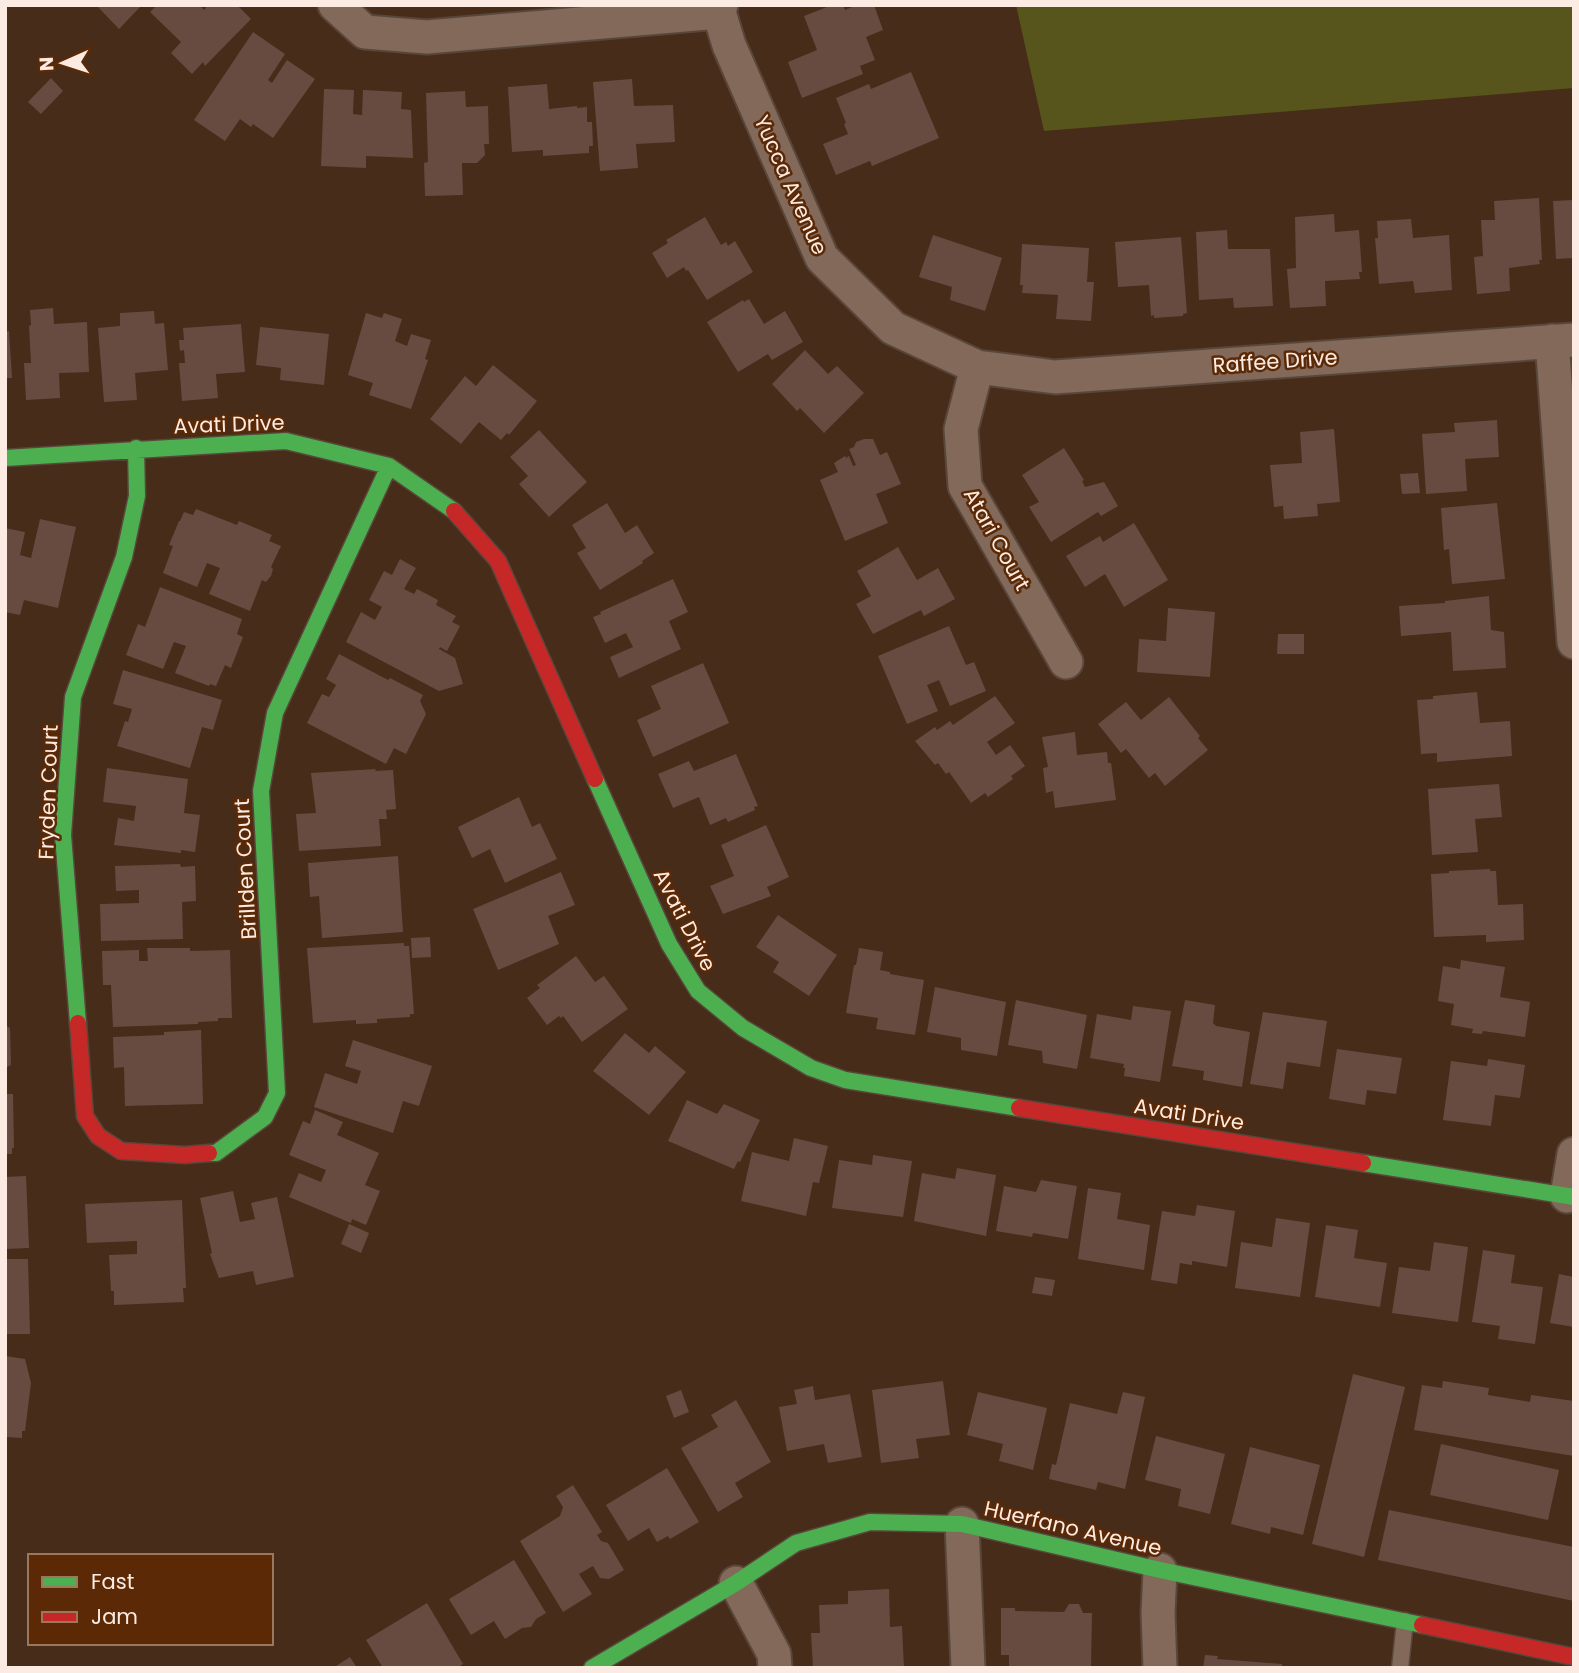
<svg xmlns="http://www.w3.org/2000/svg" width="1579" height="1673" font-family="Poppins,sans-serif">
	<rect width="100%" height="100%" fill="#472c19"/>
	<path fill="#57551b" d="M1016,5H1574V88L1044,131Z"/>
	<path fill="#674b41" d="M96,5H142L119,29Z
		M157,5H199L204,10L208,5H237L251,19L205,66L203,62L192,74L171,53L181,42L150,12Z
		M832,5H843L845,10L857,5H874L883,30L866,37L875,60L860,66L863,74L802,98L788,62L817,50L804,16Z
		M253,32L285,54L268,80L272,83L287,60L315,79L273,138L253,124L251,127L240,119L225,141L194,120Z
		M911,72L939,138L872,166L870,161L836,175L823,144L848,134L844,124L846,123L836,98L869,84L871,89Z
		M51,78L63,91L41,114L28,102Z
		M632,79L634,106L673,105L675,142L636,144L638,168L600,171L593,82Z
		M547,84L549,109L577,106V108L587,107V122H592L593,146H589V153L543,156V150L512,152L508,87Z
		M324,89L354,90L353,114L362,115L363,90L402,92L401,109L411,110L413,158L366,156V168L321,166Z
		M465,91L466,107L488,106L489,144H484L485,155L477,163H462L463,195L425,196L424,163L428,162L426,93Z
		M1539,198L1542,260H1539L1540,264L1509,268L1510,291L1477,294L1474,257L1483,256L1481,220H1495L1494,201Z
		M1574,200V258L1556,259L1553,201Z
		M1334,214L1335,232L1359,230L1362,272H1359L1360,279L1325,281L1326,306L1290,308L1287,269L1296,268L1295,217Z
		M705,217L721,245L726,242L728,246L735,241L753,272L707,300L688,270L686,271L684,267L667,278L652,253L668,243L666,240Z
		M1411,219L1413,238L1449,235L1452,290L1415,293L1413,281L1379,284L1375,238H1378L1377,221Z
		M1227,230L1228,249H1270L1273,306L1234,308L1233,298L1199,300L1196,232Z
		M933,235L1002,258L985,311L950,300L952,287L919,277Z
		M1181,237L1187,313L1183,314V316L1154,318V315L1151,316L1149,285L1118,287L1115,242Z
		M1022,244L1089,248L1087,282H1094L1091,321L1056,319L1058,295L1022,293L1023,285H1020Z
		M749,299L764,324L785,311L803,342L772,360L768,354L738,372L707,322L743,300L744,302Z
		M53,308L54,324L87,322L89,372L59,373L60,398L26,400L24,363H31L29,326L31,325L30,310Z
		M154,311L155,324L164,323L168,370L135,373L137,400L104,402L98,328L120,326V313Z
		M366,313L382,318L384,313L402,319L395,341L407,346L411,334L431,340L425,359L428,360L411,409L369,395L373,383L348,375Z
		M241,324L245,372L216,374L218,398L182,401L179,363H185L184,350L180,351L179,340H184L183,328Z
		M260,327L329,334L324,385L280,380L281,368L256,365Z
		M9,331L12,378H5V332Z
		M805,350L828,374L837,366L864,393L824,433L800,408L797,411L772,384Z
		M493,365L537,401L509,435L507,433L501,440L479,422L461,444L430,419L465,376L476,386Z
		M1497,420L1499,457L1465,459L1467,491L1426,494L1422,434L1455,432L1454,423Z
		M1334,429L1340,502L1317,504L1318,516L1284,519L1283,506L1274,507L1270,465L1302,463L1300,432Z
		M539,430L587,482L549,517L519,484L528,476L510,457Z
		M864,439H873L880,455L887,452L901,484L876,494L888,523L845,541L820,480L838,472L834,463L845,456L846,458L849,456L853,466L856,465L849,449L854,447L856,442Z
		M1064,448L1084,480L1082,481L1085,487L1104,482L1118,506L1101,516L1098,512L1051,542L1029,507L1039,502L1022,475Z
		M1418,473L1420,493L1402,494L1400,474Z
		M607,503L625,533L637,525L654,553L642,561L643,563L600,590L577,553L586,548L572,525Z
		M1497,503L1505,579L1452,584L1449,549L1444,550L1441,508Z
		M196,509L237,525L239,521L272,535L269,541L281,546L271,567L273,569L271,576L266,582L262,580L250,611L209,594L220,568L207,563L197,587L163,573L173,546L169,545L179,521H180L184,512L193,515Z
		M40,519L76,527L58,608L24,600L20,615L5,612V528L25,532L20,555L31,558Z
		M1134,523L1168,580L1124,607L1105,574L1085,587L1066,556L1100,536L1103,542Z
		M898,547L917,580L938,568L955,599L924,616L921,610L873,634L856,604L871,596L857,571Z
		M400,559L416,568L404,589L414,594L417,589L438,600L436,605L456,616L452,622L460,626L447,651L440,647L439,649L455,658L463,684L439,691L346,642L361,612L375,620L382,607L369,600L384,571L392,575Z
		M673,579L688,612L669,621L681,649L619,678L610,657L633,647L626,633L605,643L593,617L601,614L600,612Z
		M160,587L242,619L237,634L243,637L231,668L225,665L216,686L210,684L209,686L175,673L186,646L174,642L163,669L126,655L138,624L145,627Z
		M1489,596L1491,630L1504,632L1506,668L1453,671L1451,632L1401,636L1399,606L1445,603V601Z
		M1168,608L1215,612L1210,677L1137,672L1139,639L1166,641Z
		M949,626L966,665L974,662L986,691L950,706L939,680L927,685L938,711L907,724L878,656Z
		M1278,634H1304V654H1277Z
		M339,654L388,680L390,678L423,695L420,701L426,714L406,754L394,748L386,764L307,723L322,694L329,697L336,685L326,679Z
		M703,663L729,723L653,757L637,720L661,709L651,686Z
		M123,670L222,700L213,730L202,727L190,768L117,746L125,721L128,722L132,709L113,704Z
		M1477,692L1480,723L1510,721L1512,756L1437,762V753L1421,754L1417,700L1433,699V696Z
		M995,696L1015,723L987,742L996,755L1010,745L1025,766L1011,776L1013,779L988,797L985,793L971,803L949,772L946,774L938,763L935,765L915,741L935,727L937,730L950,721L953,725Z
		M1169,697L1200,736L1198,738L1208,750L1165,786L1155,773L1149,778L1126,749L1121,753L1098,724L1126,702L1141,720Z
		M1075,732L1077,755L1107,752L1108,763H1111L1116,800L1055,808L1053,791L1046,793L1043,768L1048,767L1042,737Z
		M736,754L758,806L754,807L755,810L728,822L726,818L710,825L699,797L673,808L658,774L689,761L694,771Z
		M107,768L188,779L184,813L200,815L195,852L181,850V853L114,845L118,818L134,821L136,806L103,802Z
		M376,769L375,771L393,770L396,809L386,810L387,819H379L381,846L299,851L296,814L316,813L311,773Z
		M1499,784L1502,817L1475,819L1478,852L1432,855L1428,789Z
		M519,797L532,827L540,823L557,859L505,883L490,849L472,858L458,827Z
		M766,825L789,877L767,887L771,896L723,914L710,886L734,876L721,845Z
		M398,856L403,932L322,938L319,896L310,897L308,863Z
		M180,864L181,867L195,866L196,901L182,902L183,939L101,941L100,904L139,903V890L116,891L115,866Z
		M1490,869V871H1496L1498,905L1523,904L1524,940L1486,942V935L1434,937L1431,874L1449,873V871Z
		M561,872L575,905L548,916L559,944L498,970L473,909Z
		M778,915L837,955L809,996L773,972L779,962L756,947Z
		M430,937L431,957L412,958L411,938Z
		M404,943V946H409L414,1014H410V1017L377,1019V1023L356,1024V1020L313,1023L307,948Z
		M147,948H190V951L230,950L232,1018H218V1021L198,1022V1024L113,1027L111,985H103L102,951L139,950V961H148Z
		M859,948L883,952L880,970L890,972V974L924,980L915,1035L876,1029L878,1018L846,1013L854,965H856Z
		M576,956L595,982L604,976L628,1009L582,1042L563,1016L561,1018L559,1016L547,1025L527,998L540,988L537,985Z
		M1461,960L1505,967L1500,997L1530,1002L1525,1037L1483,1031L1482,1034L1472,1033L1473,1029L1451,1025L1454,1004L1438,1001L1443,966L1460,969Z
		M935,987L1006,1002L997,1056L961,1050V1038L927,1032Z
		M1016,1000L1087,1015L1077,1069L1043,1063L1042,1051L1008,1045Z
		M1185,1000L1215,1005L1213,1023L1216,1026L1250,1032L1242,1087L1203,1080L1204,1071L1172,1066Z
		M1133,1006L1171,1011L1160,1082L1124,1076L1125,1068H1123L1124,1064L1090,1058L1097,1014L1131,1020Z
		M1263,1012L1327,1021L1320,1067L1287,1062L1283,1089L1250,1084Z
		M5,1025L10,1028L11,1065L5,1068Z
		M201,1030L203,1104L125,1106L124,1067L114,1068L113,1037L164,1035V1032Z
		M625,1033L649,1053L655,1046L686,1072L649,1115L593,1071Z
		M353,1040L432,1066L419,1106L403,1101L393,1133L314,1107L325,1073L357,1084L361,1071L345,1066Z
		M1337,1049L1402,1058L1396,1094L1367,1090L1365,1105L1329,1099Z
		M1488,1059L1525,1065L1520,1098L1495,1095L1491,1126L1443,1120L1451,1061L1487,1066Z
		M5,1094H13L14,1148H12V1154H5Z
		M687,1100L717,1114L724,1104L760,1120L740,1162L738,1161L734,1169L668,1141Z
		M315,1110L343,1122L337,1135L379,1153L365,1185L380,1191L366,1225L352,1219L351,1223L289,1197L299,1173L321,1182L326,1170L289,1155L303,1121L310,1124Z
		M794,1138L828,1146L819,1183L813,1182L806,1216L741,1201L752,1152L789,1161Z
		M873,1155L912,1161L903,1217L832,1208L839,1160L872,1165Z
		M957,1168L996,1175L986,1236L914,1221L922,1173L955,1179Z
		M26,1176L29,1248L5,1249V1177Z
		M1041,1180L1077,1186L1068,1239L1033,1233L1032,1237L996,1231L1004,1186L1036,1192Z
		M1088,1188L1121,1193L1117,1219L1150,1225L1144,1270L1078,1259Z
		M233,1191L240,1222L255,1219L251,1203L277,1197L294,1277L256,1285L253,1271L219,1278L210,1254L212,1253L200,1198Z
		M182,1200L186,1288H183L184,1302L114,1305V1291H111L109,1255L137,1254V1241L87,1243L85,1204Z
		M1197,1205L1235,1211L1227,1267L1192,1261V1265L1180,1263L1177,1284L1151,1280L1162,1211L1195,1216Z
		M1276,1218L1310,1223L1300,1297L1235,1288L1241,1242L1272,1247Z
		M349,1224L369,1233L361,1253L341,1244Z
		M1326,1225L1358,1230L1354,1258L1387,1263L1380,1307L1315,1297Z
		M1434,1242L1468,1247L1458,1322L1392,1313L1399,1267L1430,1271Z
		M1483,1250L1515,1255L1511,1283L1543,1287L1535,1344L1498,1339L1500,1326L1472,1322Z
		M5,1259H28L30,1334H5Z
		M1559,1274L1574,1277V1327L1550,1323Z
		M1035,1277L1055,1280L1052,1296L1032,1293Z
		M5,1356L25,1359L31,1383L25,1431H22V1438L7,1437V1431H5Z
		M1353,1374L1405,1387L1364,1557L1312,1544Z
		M943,1381L950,1435L916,1439L919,1458L881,1463L872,1390Z
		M1443,1381L1489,1388L1488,1395L1530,1402L1531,1395L1574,1401V1456L1414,1430L1422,1385L1442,1388Z
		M813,1386L815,1400L850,1394L862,1457L828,1463L824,1444L787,1451L779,1407L797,1404L794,1390Z
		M681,1390L689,1412L674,1418L666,1396Z
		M978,1392L1047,1408L1033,1470L999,1461L1003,1444L967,1435Z
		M1123,1392L1145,1397L1125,1489L1098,1482L1096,1490L1049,1479L1052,1464L1056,1465L1070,1403L1117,1414Z
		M736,1400L771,1462L735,1483L743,1497L718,1512L681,1448L718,1427L711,1415Z
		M1156,1436L1225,1454L1210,1514L1178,1506L1181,1489L1145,1480Z
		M1441,1444L1559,1470L1548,1520L1430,1495Z
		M1250,1447L1320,1465L1303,1535L1271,1527L1270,1534L1231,1524Z
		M667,1468L699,1522L670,1539L668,1536L657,1542L649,1528L628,1541L606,1505Z
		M573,1485L602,1532L597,1535L601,1541L608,1543L624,1570L609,1579L600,1578L593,1566L579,1574L592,1594L563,1612L520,1541L560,1516L563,1507L556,1496Z
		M1389,1510L1574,1547V1601L1378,1560Z
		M514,1560L546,1613L536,1619L531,1627L522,1628L505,1639L494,1621L471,1635L449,1599Z
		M889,1589L890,1627L902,1626L904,1668H813L811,1633H820L819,1605L848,1604V1591Z
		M427,1603L463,1664L457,1668H383L366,1640Z
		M1069,1604H1079L1083,1613H1092L1091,1668H1009V1655H1001V1608H1015V1611L1064,1612Z
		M1205,1655L1218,1656L1217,1659L1282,1664V1668H1203Z
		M350,1657L357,1668H333Z"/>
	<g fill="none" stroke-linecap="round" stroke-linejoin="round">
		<g stroke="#59463a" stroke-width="19">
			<path id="lane" d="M1400,1668L1405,1621"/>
		</g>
		<g stroke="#59463a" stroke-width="37">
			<path id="street" d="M335,5L365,32L427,37L719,12
				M721,5L719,12L729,45L822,258L893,328L977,367L1055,377L1574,340
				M1552,341L1574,642
				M977,367L961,429L965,486L1066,662
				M1567,1196L1574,1154
				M962,1524L968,1668
				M1160,1570L1158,1613L1160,1668
				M736,1583L774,1654L775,1668"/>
		</g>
		<g stroke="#59463a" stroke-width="19">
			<path id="fast" d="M5,458L286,441L389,466L454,511
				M595,779L669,944L698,991L743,1028L811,1068L845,1080L1019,1108
				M78,1023L63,835L73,697L124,557L137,496L136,448
				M209,1153H216L265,1117L277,1093L261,791L275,713L389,466
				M1363,1163L1574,1197
				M592,1668L736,1583L796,1543L870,1522L962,1524L1160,1570L1422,1625"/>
		</g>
		<g stroke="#59463a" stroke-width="19">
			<path id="jam" d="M454,511L498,561L595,779
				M78,1023L85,1116L98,1136L121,1151L185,1155L209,1153
				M1019,1108L1363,1163
				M1422,1625L1574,1657"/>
		</g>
		<use href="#lane" stroke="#82695a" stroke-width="16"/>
		<use href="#street" stroke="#82695a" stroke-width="33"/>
		<use href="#fast" stroke="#4caf50" stroke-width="16"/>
		<use href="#jam" stroke="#c62828" stroke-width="16"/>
	</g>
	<g text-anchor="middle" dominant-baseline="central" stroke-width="5" stroke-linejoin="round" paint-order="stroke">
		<g font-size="21" fill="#fcebe3" stroke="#5b2905">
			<text transform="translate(791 185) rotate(66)">Yucca Avenue</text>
			<text transform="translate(1275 361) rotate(-4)">Raffee Drive</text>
			<text transform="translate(229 424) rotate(-2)">Avati Drive</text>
			<text transform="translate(997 539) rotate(61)">Atari Court</text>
			<text transform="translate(48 792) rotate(-88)">Fryden Court</text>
			<text transform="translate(245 869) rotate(-93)">Brillden Court</text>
			<text transform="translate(685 920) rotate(63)">Avati Drive</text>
			<text transform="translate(1189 1114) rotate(9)">Avati Drive</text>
			<text transform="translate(1073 1528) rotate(13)">Huerfano Avenue</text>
		</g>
	</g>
	<rect width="1579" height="1673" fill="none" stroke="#fcebe3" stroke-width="14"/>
	<rect x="28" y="1554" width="245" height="91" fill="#5b2905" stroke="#9b775e" stroke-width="2"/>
	<rect x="42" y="1577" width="35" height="10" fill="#4caf50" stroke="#9b775e" stroke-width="2"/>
	<text x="91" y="1589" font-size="21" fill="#fcebe3">Fast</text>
	<rect x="42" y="1612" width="35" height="10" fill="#c62828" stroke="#9b775e" stroke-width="2"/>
	<text x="91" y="1624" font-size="21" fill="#fcebe3">Jam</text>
	<g transform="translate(63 63) rotate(267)" stroke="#5b2905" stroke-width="5" paint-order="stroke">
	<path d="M0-5L12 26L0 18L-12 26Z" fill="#fcebe3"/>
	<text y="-10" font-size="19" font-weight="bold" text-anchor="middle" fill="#fcebe3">N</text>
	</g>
</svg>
